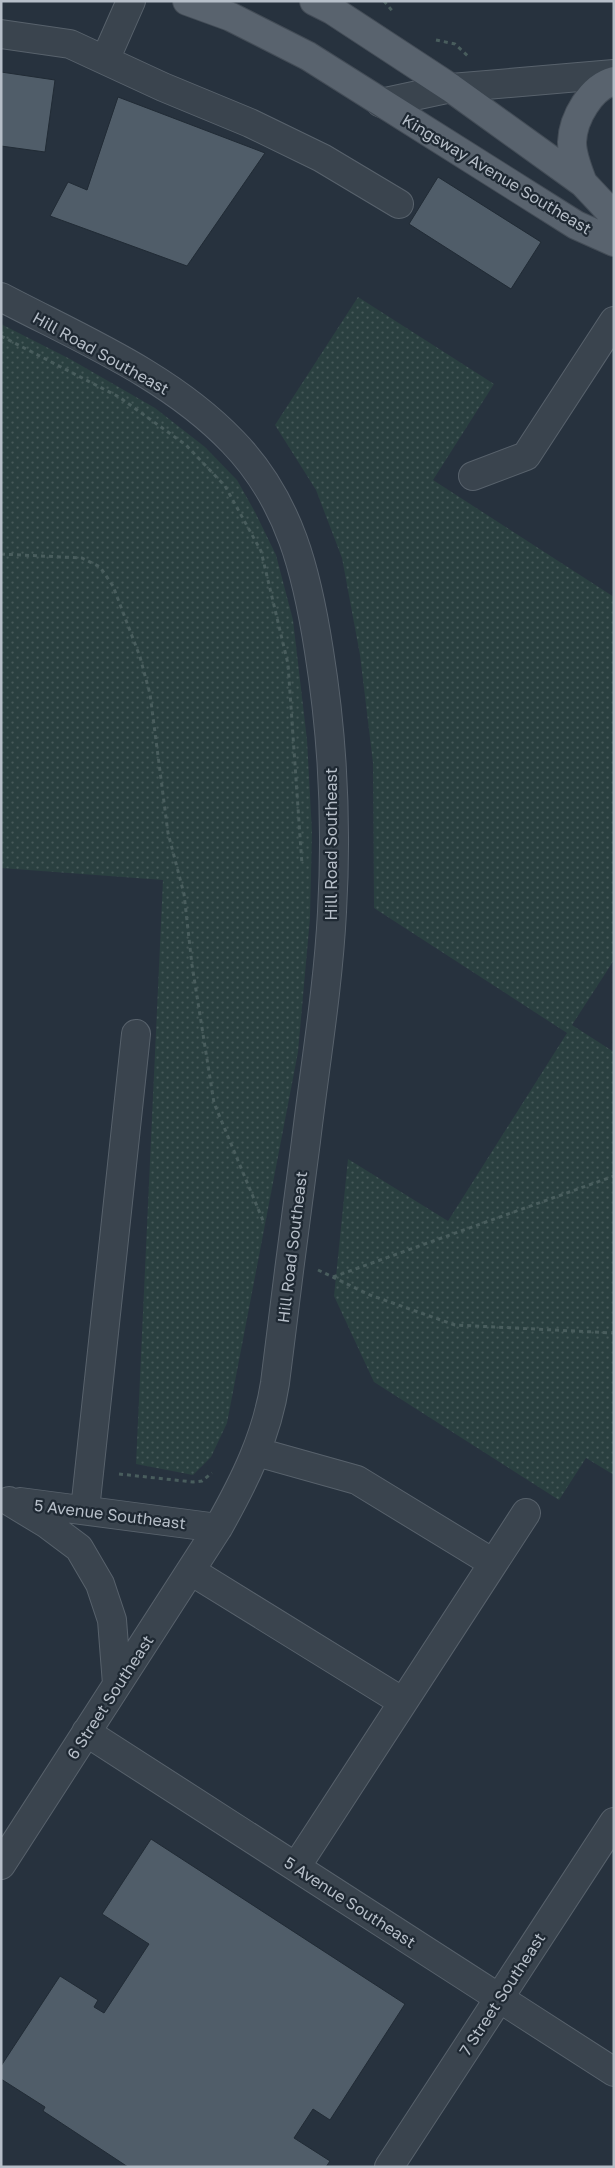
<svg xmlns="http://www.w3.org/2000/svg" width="615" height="2168" font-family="'Golos Text',sans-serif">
	<defs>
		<pattern id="grass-dots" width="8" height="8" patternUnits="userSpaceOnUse" patternTransform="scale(1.25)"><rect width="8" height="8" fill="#2a4040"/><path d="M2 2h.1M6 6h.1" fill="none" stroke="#475a5a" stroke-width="1.8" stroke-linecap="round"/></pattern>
	</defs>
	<rect width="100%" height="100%" fill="#27323e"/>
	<path fill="url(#grass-dots)" d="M358,297L494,384L433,480L614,597V960L572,1025L614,1052V1475L586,1458L559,1500L374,1382L334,1296L348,1159L448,1221L567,1033L374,908L373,763L360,655L342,558L316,490L275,425Z
		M1,324L70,359L155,408L205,447L237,480L255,512L276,555L293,620L307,740L312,832L310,918L298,1052L227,1423L211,1457L193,1475L136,1464L163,880L1,868Z"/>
	<path fill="#505d69" stroke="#212b35" d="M1,72L55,80L45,152L1,146Z
		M118,97L265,153L187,266L50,216L68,182L87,190Z
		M438,177L541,242L511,289L409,224Z
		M151,1839L405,2004L330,2120L313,2109L294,2138L330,2161L326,2167H128L43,2111L45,2107L1,2079V2066L60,1976L98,2000L94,2007L104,2013L149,1944L102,1914Z"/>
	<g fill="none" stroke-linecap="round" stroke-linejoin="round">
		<g stroke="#58626c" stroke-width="30">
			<path id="minor" d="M1,34L70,44L163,87L250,123L322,158L399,204
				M105,60L131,1
				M381,103L451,88L614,74
				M1,297C81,339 170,376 233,442C290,501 307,573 319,651C333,738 337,825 332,912C328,989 315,1065 306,1141C295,1222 285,1302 275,1383C267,1436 244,1482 218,1528L1,1865
				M473,476L526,456L614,321
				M257,1452L357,1480L493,1563
				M9,1501L47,1524L79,1548L100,1584L112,1620L117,1684
				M20,1502L218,1528
				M85,1510L136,1034
				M191,1571L403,1702
				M86,1732L614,2072
				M296,1867L526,1513
				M389,2167L614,1822"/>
		</g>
		<g stroke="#444d57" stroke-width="30">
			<path id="major" d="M187,1L231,17L308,56L576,225L614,242
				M314,1L332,10L451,88L583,183L614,216
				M583,183C578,170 572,156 572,142C573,118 591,87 614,81"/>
		</g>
		<path stroke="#495d5d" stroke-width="3" stroke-dasharray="4 4" stroke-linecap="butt" d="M384,1L394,13
			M436,40L455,44L469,57
			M1,336L119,397L186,445L225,486L261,551L288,664L302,865
			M1,554L82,558L100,567L113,586L140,657L150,694L168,833L184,894L192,965L214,1103L264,1223
			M318,1270L370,1295L455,1325L614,1333
			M333,1277L614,1176
			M119,1474L193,1482L202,1481L212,1473"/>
		<use href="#minor" stroke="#3a444e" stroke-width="28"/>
		<use href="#major" stroke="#59636e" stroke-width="28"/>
	</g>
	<g text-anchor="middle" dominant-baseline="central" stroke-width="4.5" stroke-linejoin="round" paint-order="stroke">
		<g font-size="16" fill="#b7bfc9" stroke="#1f2933">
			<text transform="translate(497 174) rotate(31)">Kingsway Avenue Southeast</text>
			<text transform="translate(101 353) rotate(29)">Hill Road Southeast</text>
			<text transform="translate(331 844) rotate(-90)">Hill Road Southeast</text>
			<text transform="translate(292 1247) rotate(-83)">Hill Road Southeast</text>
			<text transform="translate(110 1514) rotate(7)">5 Avenue Southeast</text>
			<text transform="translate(110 1697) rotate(-57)">6 Street Southeast</text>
			<text transform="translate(350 1902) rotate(33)">5 Avenue Southeast</text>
			<text transform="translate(502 1994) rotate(-57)">7 Street Southeast</text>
		</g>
	</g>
	<rect width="615" height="2168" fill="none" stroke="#b7bfc9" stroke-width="5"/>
</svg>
